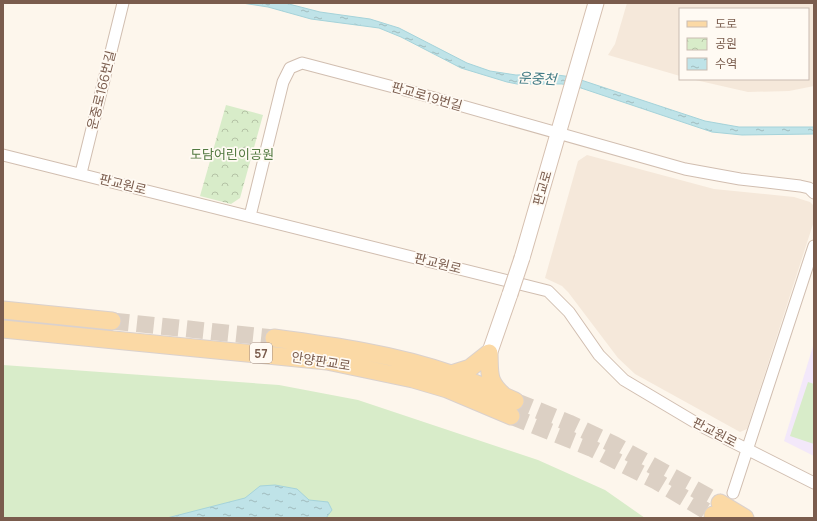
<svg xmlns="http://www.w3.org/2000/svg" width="817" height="521" font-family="Manrope,'Noto Sans KR',sans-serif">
	<defs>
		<pattern id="park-crowns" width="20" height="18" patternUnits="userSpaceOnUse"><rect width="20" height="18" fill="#d8ecc9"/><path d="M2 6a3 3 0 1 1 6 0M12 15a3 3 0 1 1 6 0" fill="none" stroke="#b4c2a5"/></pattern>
		<pattern id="water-ripples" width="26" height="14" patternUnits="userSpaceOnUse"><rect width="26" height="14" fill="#bfe3e8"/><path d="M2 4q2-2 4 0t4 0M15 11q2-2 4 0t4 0" fill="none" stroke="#a0bbbe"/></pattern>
	</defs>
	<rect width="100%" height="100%" fill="#fdf6ec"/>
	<path fill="#f5e8da" d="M627,3H814V86L789,91L748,92L691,79H808V9H680V76L608,55L615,44Z
		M587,155L714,189L794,197L810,202L814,206V221L747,429L740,432L635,374L618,358L568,292L562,286L545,278L578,161Z"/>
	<path fill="#f3e8fa" d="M814,343V456L784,441Z"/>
	<path fill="#d8ecc9" d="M3,365L279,385L358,400L538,460L605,490L645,518H3Z
		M808,382L814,384V444L790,436Z"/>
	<path fill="url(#park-crowns)" d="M226,105L263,115L240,198L231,204L200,196Z"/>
	<path fill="url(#water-ripples)" stroke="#a5d3da" d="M242,3H285L320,12L370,19L399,28L467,63L490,71L516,75L550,74L572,77L705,121L739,127H814V134L742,135L712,132L578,87L562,84H517L507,82L461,68L401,37L379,28L311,19L268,7Z
		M275,485L297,489L309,500L328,502L332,510L326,518H167L245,498L260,486Z"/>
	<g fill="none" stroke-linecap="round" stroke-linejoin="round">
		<path stroke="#dcd0c4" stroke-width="17" stroke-dasharray="17 8" stroke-linecap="butt" d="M112,321L274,338
			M515,401L569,423L615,445L720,503
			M511,416L591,448L656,481L713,515"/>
		<g stroke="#d1beb0" stroke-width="13">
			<path id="street" d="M3,155L548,291L569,312L599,355L624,380L703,427L814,483
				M81,173L123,3
				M250,216L283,82L290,68L302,63L420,94L685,169L740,179L800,186L809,188L814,193
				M733,493L814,246"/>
		</g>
		<g stroke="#d6c0b0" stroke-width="17">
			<path id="secondary" d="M522,258L596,3
				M486,363L510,294"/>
		</g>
		<g stroke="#dad1cd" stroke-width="19">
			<path id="primary" d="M3,310L112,321
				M3,329L327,361L413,379L447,389L511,416
				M274,338C334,346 394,354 451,374C473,381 494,392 515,401
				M489,353C490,374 487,381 504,396
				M451,374L470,368L489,353
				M720,503L745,518
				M713,515L719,518"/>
		</g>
		<use href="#street" stroke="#fff" stroke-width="11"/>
		<use href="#secondary" stroke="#fff" stroke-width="15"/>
		<use href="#primary" stroke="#fbd9a5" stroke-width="17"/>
		<g stroke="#d6c0b0" stroke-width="17" stroke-linecap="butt">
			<path id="secondary-bridge" d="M510,294L522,258"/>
		</g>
		<use href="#secondary-bridge" stroke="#fff" stroke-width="15"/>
	</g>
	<g text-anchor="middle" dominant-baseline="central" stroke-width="3.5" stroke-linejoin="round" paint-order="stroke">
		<rect fill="#fffaf3" stroke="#a28b7f" stroke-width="1" x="250" y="343" width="22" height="20" rx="3"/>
		<g font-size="12" font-weight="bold" fill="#7a5c4d">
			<text x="261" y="353">57</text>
		</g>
		<g font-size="13" fill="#7a5c4d" stroke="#fffaf3">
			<text transform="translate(101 90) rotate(-76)">운중로166번길</text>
			<text transform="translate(427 96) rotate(16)">판교로19번길</text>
			<text transform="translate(123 184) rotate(14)">판교원로</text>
			<text transform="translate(542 188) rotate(-74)">판교로</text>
			<text transform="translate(438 263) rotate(14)">판교원로</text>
			<text transform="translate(321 361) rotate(9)">안양판교로</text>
			<text transform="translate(715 432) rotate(27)">판교원로</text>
		</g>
		<g font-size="13" fill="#537a41" stroke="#fffaf3">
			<text x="232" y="154">도담어린이공원</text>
		</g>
		<g font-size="14" font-style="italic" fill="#437c86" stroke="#fffaf3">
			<text transform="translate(537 78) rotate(3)">운중천</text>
		</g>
	</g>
	<rect width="817" height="521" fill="none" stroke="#7a5c4d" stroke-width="8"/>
	<rect x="679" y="8" width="130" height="72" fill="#fffaf3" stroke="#cabbb1"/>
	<rect x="687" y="21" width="20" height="6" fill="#fbd9a5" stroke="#cabbb1"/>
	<text x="715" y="28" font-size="12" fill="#7a5c4d">도로</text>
	<rect x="687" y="38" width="20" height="12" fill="url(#park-crowns)" stroke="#cabbb1"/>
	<text x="715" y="48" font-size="12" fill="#7a5c4d">공원</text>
	<rect x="687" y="58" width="20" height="12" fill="url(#water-ripples)" stroke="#cabbb1"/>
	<text x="715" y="68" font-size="12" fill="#7a5c4d">수역</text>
</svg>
